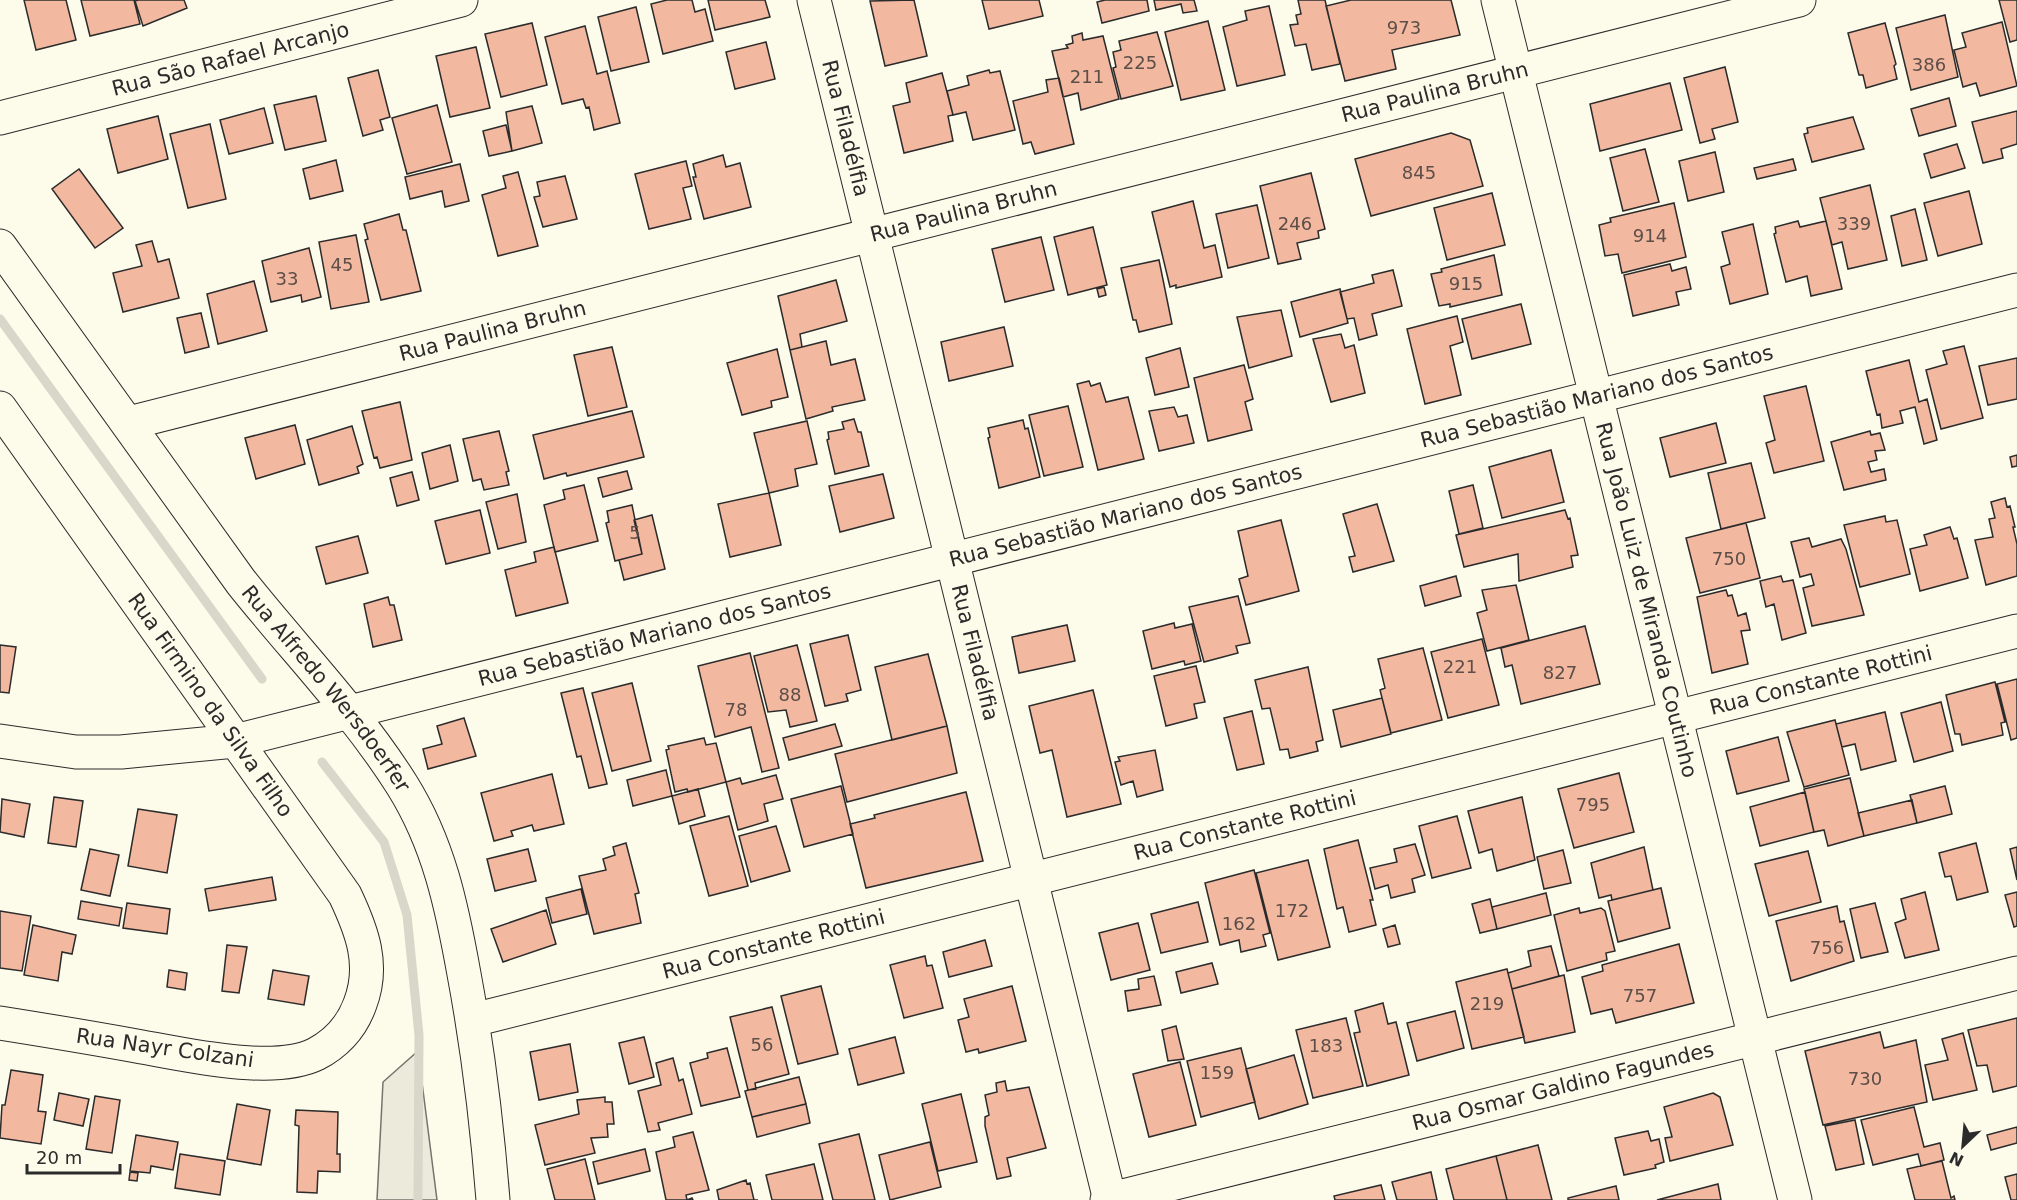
<svg xmlns="http://www.w3.org/2000/svg" width="2017" height="1200" font-family="'DejaVu Sans',sans-serif">
	<rect width="100%" height="100%" fill="#fdfbea"/>
	<path fill="#ecebdb" stroke="#74746e" stroke-width="1.5" d="M418,1051L437,1200H377L383,1082Z"/>
	<g fill="none" stroke-linecap="round" stroke-linejoin="round">
		<path stroke="#d8d7c9" stroke-width="9" d="M0,319L262,679
			M322,762L384,842L407,915L419,1035L418,1200"/>
	</g>
	<path fill="#f2b8a0" stroke="#2b2b2b" stroke-width="1.5" d="M24,0H66L76,40L36,50Z
		M81,0H134L140,24L90,36Z
		M138,0H184L187,8L143,26L135,1Z
		M667,0H692L695,12L705,9L713,41L663,54L651,4Z
		M708,0H765L770,17L715,30Z
		M914,0L927,56L885,66L870,1Z
		M982,0H1039L1043,16L989,29Z
		M1105,0H1147L1149,11L1102,23L1097,2Z
		M1154,0H1194L1197,11L1183,13L1181,4L1156,10Z
		M1298,0H1325L1340,64L1312,70L1306,44L1295,46L1290,25L1298,24L1296,15L1301,14Z
		M1351,0H1451L1460,35L1392,50L1396,69L1345,81L1326,6Z
		M1999,0H2017V40L2010,42Z
		M1269,6L1285,75L1237,86L1223,27L1247,20L1245,11Z
		M636,7L649,62L611,71L598,17Z
		M1945,15L1958,77L1911,90L1896,28Z
		M1208,21L1225,90L1181,100L1165,32Z
		M2002,22L2017,86L1980,96L1976,83L1963,87L1954,50L1966,47L1962,33Z
		M532,23L547,85L501,97L485,34Z
		M1885,23L1896,64L1894,66L1897,79L1866,88L1863,75H1859L1848,33Z
		M585,26L597,74L607,71L620,123L594,130L589,107L586,108L583,99L562,104L545,37Z
		M1157,32L1173,86L1121,99L1113,68L1116,67L1113,52L1121,50L1119,41Z
		M1082,33L1083,40L1103,36L1119,99L1081,110L1078,93L1063,97L1052,51L1068,48L1066,45L1073,43L1072,36Z
		M766,42L775,79L735,89L726,52Z
		M476,47L490,108L450,117L436,56Z
		M1725,67L1738,122L1712,129L1715,139L1700,143L1684,78Z
		M378,70L390,117L380,120L383,130L363,136L348,78Z
		M989,70L990,73L1000,71L1015,130L973,140L966,112L953,115L947,91L969,85L967,76Z
		M942,73L953,115L948,116L953,141L904,153L893,106L910,102L906,83Z
		M1059,78L1074,144L1035,154L1031,142L1023,144L1013,101L1048,92L1046,80Z
		M1670,83L1682,130L1600,151L1590,104Z
		M316,96L326,141L285,150L274,105Z
		M1949,98L1956,126L1919,136L1911,109Z
		M437,105L452,162L407,174L392,118Z
		M532,106L542,143L512,151L506,112Z
		M264,108L273,143L229,154L220,120Z
		M2017,111V144L2001,149L2003,158L1983,163L1972,122Z
		M158,116L168,159L118,173L107,129Z
		M1853,117L1864,149L1812,162L1804,134L1808,133L1807,128Z
		M210,124L226,199L188,208L170,134Z
		M506,125L512,151L489,156L483,131Z
		M1451,133L1470,140L1483,186L1371,216L1355,159Z
		M1957,144L1965,168L1931,178L1924,154Z
		M1645,149L1659,202L1623,211L1610,158Z
		M1715,152L1724,192L1688,201L1679,161Z
		M723,155L726,167L740,163L751,207L704,219L693,177H696L693,164Z
		M1793,159L1796,170L1757,179L1754,168Z
		M336,160L343,191L310,199L303,169Z
		M686,161L692,186L683,188L691,219L649,229L635,174Z
		M460,164L469,201L445,207L442,191L410,199L405,177Z
		M79,169L123,228L95,248L52,189Z
		M518,172L538,246L498,256L482,195L506,188L503,176Z
		M1311,173L1325,229L1318,231L1319,238L1297,243L1301,259L1278,264L1260,186Z
		M565,176L577,219L543,227L534,197L540,196L537,182Z
		M1870,185L1887,260L1848,269L1842,242L1832,245L1820,198Z
		M1969,191L1982,244L1938,256L1924,203Z
		M1492,193L1505,245L1447,260L1434,208Z
		M1193,201L1204,248L1215,245L1222,277L1176,288V285L1170,287L1152,212Z
		M1674,203L1686,257L1622,273L1618,254L1605,256L1599,225L1611,222L1610,218Z
		M1257,205L1269,258L1228,268L1216,214Z
		M1915,209L1927,260L1902,266L1891,216Z
		M399,214L403,230H406L421,291L381,300L365,240L368,239L364,224Z
		M1798,221L1800,227L1826,221L1842,289L1811,296L1807,276L1786,282L1774,234L1776,233L1775,227Z
		M1753,224L1768,294L1730,304L1721,267L1730,264L1722,232Z
		M1093,227L1107,285L1068,295L1054,237Z
		M356,235L369,302L331,309L319,242Z
		M1041,237L1054,290L1005,302L992,249Z
		M152,241L158,262L169,259L179,298L123,312L113,273L142,266L136,245Z
		M309,248L321,297L302,302L301,295L271,302L262,261Z
		M1494,255L1502,295L1450,307V304L1439,306L1431,274L1442,272L1441,269Z
		M1159,260L1172,324L1139,332L1136,320H1133L1121,268Z
		M1670,264L1672,271L1686,267L1691,289L1676,292L1679,305L1633,316L1624,275Z
		M1393,270L1402,306L1372,314L1377,335L1359,340L1354,318L1347,319L1340,292L1374,283L1372,275Z
		M836,280L847,321L800,334L802,347L790,350L778,296Z
		M254,281L267,331L218,344L207,294Z
		M1104,287L1106,295L1099,297L1097,289Z
		M1340,289L1348,323L1300,337L1291,302Z
		M1521,304L1531,344L1472,359L1462,319Z
		M1281,310L1292,356L1249,368L1237,317Z
		M201,313L209,347L185,353L177,318Z
		M1457,316L1463,342L1450,346L1461,395L1425,404L1407,329Z
		M1004,327L1013,366L949,381L941,342Z
		M1341,334L1345,348L1354,345L1365,393L1331,402L1313,339Z
		M826,341L831,365L855,359L865,400L832,407L833,411L806,419L790,350Z
		M1964,346L1983,418L1941,429L1926,370L1947,364L1943,351Z
		M612,347L627,407L588,416L574,355Z
		M1180,348L1189,387L1155,395L1146,358Z
		M777,349L788,397L771,401L772,407L742,415L727,363Z
		M2017,358V399L1988,405L1979,366Z
		M1909,360L1919,402L1927,399L1937,440L1924,444L1915,407L1900,411L1903,423L1882,428L1880,414L1877,415L1866,371Z
		M1244,365L1253,399L1245,402L1252,430L1208,441L1194,378Z
		M1089,381L1091,386L1100,383L1106,402L1128,397L1144,459L1098,470L1077,384Z
		M1806,386L1824,461L1774,473L1766,443L1775,440L1764,396Z
		M400,402L412,460L380,468L377,457L374,458L362,411Z
		M1068,406L1083,467L1044,476L1029,415Z
		M1174,407L1178,417L1187,415L1194,443L1159,451L1149,411Z
		M632,411L644,457L567,476L566,473L544,479L533,435Z
		M854,419L858,432H861L869,466L835,474L827,440L829,439L828,432L844,429L842,422Z
		M1023,420L1025,429L1028,428L1040,477L999,488L988,438L990,437L988,428Z
		M807,421L817,464L795,469L798,486L769,493L754,433Z
		M1716,423L1726,463L1670,477L1660,438Z
		M295,425L305,464L256,479L245,438Z
		M352,426L363,464L357,467L359,473L319,485L307,440Z
		M499,431L509,471L506,472L509,485L484,490L481,479L473,481L463,439Z
		M1870,431L1871,435L1880,433L1885,450L1875,451L1877,460L1868,462L1871,472L1884,469L1886,480L1844,490L1831,442Z
		M450,445L458,481L430,489L422,453Z
		M1551,450L1564,502L1502,518L1489,467Z
		M2017,455V466L2012,467L2010,457Z
		M1751,463L1765,518L1721,529L1708,473Z
		M627,471L632,489L603,497L598,478Z
		M412,472L419,500L397,506L390,478Z
		M883,474L894,518L840,532L829,486Z
		M584,485L598,541L555,552L544,505L565,499L563,490Z
		M1473,485L1483,528L1459,534L1449,491Z
		M769,493L781,545L730,557L718,504Z
		M517,494L526,542L498,549L486,502Z
		M2005,498L2007,507L2010,506L2015,527H2013L2017,544V576L1986,585L1975,540L1993,537L1989,519L1995,518L1991,502Z
		M1377,504L1394,561L1353,572L1349,557L1355,556L1343,514Z
		M632,505L642,554L615,561L606,523L609,522L607,511Z
		M480,510L490,553L446,564L435,521Z
		M1565,510L1568,519L1570,518L1578,555L1571,556L1573,567L1519,581L1518,554L1464,567L1456,535Z
		M652,515L665,569L624,580L619,560L642,554L634,520Z
		M1885,516L1886,522L1897,520L1910,574L1860,587L1844,525Z
		M1281,520L1299,591L1246,605L1239,579L1248,576L1238,531Z
		M1746,523L1760,578L1700,593L1686,538Z
		M1950,527L1954,539L1957,538L1968,578L1920,591L1910,549L1927,545L1924,535Z
		M358,536L368,573L326,584L316,547Z
		M1809,538L1812,547L1841,539L1846,549L1864,615L1812,626L1803,588L1814,585L1811,574L1800,577L1791,542Z
		M554,547L568,603L516,616L505,570L536,562L534,552Z
		M1456,576L1461,596L1425,606L1420,586Z
		M1781,576L1783,582L1793,580L1806,633L1782,640L1774,604L1766,607L1760,581Z
		M1516,585L1529,640L1487,651L1477,613L1487,610L1482,590Z
		M1726,590L1728,596L1732,595L1738,616L1746,613L1750,630L1741,631L1748,664L1712,673L1697,597Z
		M1238,596L1250,643L1236,646L1238,653L1204,662L1189,607Z
		M388,597L390,605H394L402,640L373,647L364,604Z
		M1174,623L1175,628L1192,624L1201,661L1185,665L1184,661L1152,669L1143,631Z
		M1067,625L1075,661L1019,673L1012,637Z
		M1585,626L1600,684L1521,704L1512,665L1505,667L1501,648Z
		M848,635L861,690L846,694L848,701L825,706L810,644Z
		M1482,639L1499,705L1448,718L1431,652Z
		M0,645L16,647L9,693L0,692Z
		M797,645L817,721L790,727L786,710L768,712L754,656Z
		M1423,648L1442,720L1391,733L1380,690L1385,688L1378,659Z
		M750,653L779,768L762,772L751,727L715,737L698,666Z
		M928,654L947,726L892,740L875,667Z
		M1196,666L1205,702L1194,704L1197,718L1166,726L1154,676Z
		M1308,667L1323,740L1316,742L1318,751L1290,758L1288,749L1280,750L1270,708L1262,709L1255,680Z
		M2017,679V738L2011,740L1997,684Z
		M1995,682L2005,722L2001,723L2003,735L1962,745L1960,734H1955L1946,695Z
		M632,683L651,761L612,771L592,693Z
		M583,688L607,784L589,788L581,756L577,757L561,693Z
		M1093,690L1121,804L1067,817L1052,750L1040,753L1029,706Z
		M1382,698L1391,734L1341,747L1333,710Z
		M1941,702L1953,751L1914,762L1901,713Z
		M1252,711L1264,764L1237,770L1224,718Z
		M1885,712L1896,761L1861,770L1855,744L1842,747L1836,724Z
		M464,718L476,756L428,769L423,749L442,744L437,726Z
		M1835,720L1849,775L1804,787L1787,732Z
		M835,724L842,746L789,760L783,738Z
		M947,726L957,773L847,802L835,754Z
		M1778,737L1789,781L1737,794L1726,751Z
		M704,738L706,745L716,743L726,782L688,792L687,789L675,792L666,750L669,749L668,746Z
		M1155,750L1163,790L1137,797L1133,781L1121,785L1115,762L1120,761L1118,757Z
		M666,770L672,796L633,806L627,780Z
		M1619,773L1634,832L1574,848L1558,789Z
		M552,774L564,824L534,831L532,825L511,831L513,836L494,841L481,793Z
		M776,775L783,799L764,804L768,821L738,830L726,782L740,778L742,784Z
		M1850,778L1864,836L1828,846L1824,830L1814,832L1804,789Z
		M841,786L853,834L804,847L791,799Z
		M1945,786L1952,814L1917,823L1910,795Z
		M698,789L705,816L679,824L672,796Z
		M966,792L983,861L866,888L850,824L875,818L874,815Z
		M1805,792L1814,832L1760,846L1750,807Z
		M54,797L83,801L76,847L48,843Z
		M1522,797L1535,860L1497,871L1492,849L1479,853L1468,811Z
		M2,799L30,804L24,837L0,832Z
		M1912,800L1917,823L1864,836L1858,813Z
		M138,809L177,815L167,873L128,866Z
		M729,816L748,886L709,896L690,826Z
		M1457,816L1471,868L1432,878L1419,826Z
		M776,826L790,871L751,882L739,836Z
		M1358,840L1373,900H1370L1376,925L1349,932L1343,907L1337,909L1324,849Z
		M626,843L639,893L635,894L641,923L594,934L579,876L606,870L603,859L615,855L613,847Z
		M1976,843L1988,892L1957,900L1951,876L1945,877L1939,853Z
		M1415,844L1425,875L1412,879L1415,892L1391,898L1388,885L1375,889L1370,868L1397,862L1394,849Z
		M1644,847L1653,890L1612,900L1611,895L1599,898L1591,863Z
		M2017,847V880L2010,849Z
		M90,849L119,855L110,896L81,890Z
		M528,849L536,881L495,891L487,859Z
		M1563,850L1571,883L1544,889L1537,857Z
		M1808,851L1821,902L1769,916L1755,864Z
		M1308,860L1330,947L1278,960L1256,873Z
		M1254,870L1270,933L1263,935L1266,946L1241,952L1239,940L1220,945L1205,883Z
		M272,877L276,900L209,911L205,889Z
		M1661,888L1670,928L1618,942L1608,901Z
		M581,889L587,914L552,923L546,898Z
		M1925,892L1939,950L1905,958L1895,923L1906,919L1901,899Z
		M2017,892V926L2014,927L2005,895Z
		M1546,893L1551,915L1497,929L1492,907Z
		M1490,899L1497,929L1480,933L1472,904Z
		M81,901L122,908L119,926L78,919Z
		M1198,902L1208,942L1161,953L1151,914Z
		M127,903L170,909L167,934L123,928Z
		M1875,903L1888,952L1861,958L1850,909Z
		M1837,906L1840,922L1844,921L1854,961L1791,981L1776,921Z
		M1579,908L1580,913L1601,908L1605,911L1615,951L1606,953L1607,960L1567,971L1554,915Z
		M546,910L556,944L503,962L491,929Z
		M0,911L31,916L22,971L0,968Z
		M1138,923L1150,970L1111,980L1099,933Z
		M33,925L76,935L72,954L62,952L58,981L24,975Z
		M1395,925L1400,944L1388,947L1383,929Z
		M985,940L992,966L949,977L943,952Z
		M1679,944L1694,1003L1616,1023L1612,1009L1591,1014L1582,977L1603,971L1602,965Z
		M227,945L247,947L239,993L222,991Z
		M1551,946L1559,976L1512,989L1508,973L1531,966L1528,951Z
		M925,956L927,966L932,965L943,1008L904,1018L890,965Z
		M1212,963L1218,984L1181,993L1176,972Z
		M1507,969L1524,1037L1472,1049L1456,982Z
		M169,970L187,973L185,990L167,987Z
		M273,970L309,976L304,1005L268,999Z
		M1564,975L1575,1032L1525,1043L1512,989Z
		M1154,976L1161,1005L1128,1011L1125,991L1139,989L1138,979Z
		M821,986L838,1054L798,1064L781,996Z
		M1012,986L1026,1041L979,1053L978,1049L966,1052L958,1020L969,1017L964,999Z
		M1383,1003L1388,1024L1396,1022L1409,1075L1367,1086L1354,1033L1360,1032L1355,1011Z
		M772,1007L789,1074L755,1083L756,1089L748,1090L730,1017Z
		M1455,1011L1464,1048L1417,1061L1407,1023Z
		M1346,1018L1363,1086L1313,1098L1296,1030Z
		M2017,1018V1086L1993,1092L1987,1065L1977,1066L1968,1030Z
		M1176,1026L1184,1059L1168,1061L1162,1030Z
		M1880,1032L1884,1048L1916,1040L1927,1102L1823,1125L1805,1051Z
		M1963,1033L1977,1090L1933,1100L1925,1065L1948,1060L1942,1039Z
		M644,1037L654,1077L629,1084L619,1043Z
		M895,1037L904,1073L858,1085L849,1049Z
		M570,1044L578,1092L539,1100L530,1052Z
		M727,1048L740,1097L701,1106L690,1063L708,1058L707,1053Z
		M1241,1048L1255,1102L1201,1117L1187,1061Z
		M1294,1055L1308,1104L1259,1119L1246,1069Z
		M673,1058L679,1081L683,1079L692,1114L658,1123L660,1130L648,1132L638,1091L661,1085L656,1063Z
		M1180,1062L1196,1125L1149,1137L1133,1074Z
		M11,1070L43,1075L38,1111L46,1112L41,1144L0,1138L2,1105H5Z
		M799,1077L806,1104L752,1117L745,1091Z
		M1005,1081L1007,1091L1029,1087L1046,1148L1007,1158L1011,1176L997,1179L985,1126V1117L989,1115L985,1095L997,1092L996,1083Z
		M59,1093L89,1099L83,1126L54,1120Z
		M1713,1093L1720,1097L1733,1145L1670,1161L1665,1138L1672,1137L1664,1107Z
		M961,1094L977,1162L938,1171L922,1104Z
		M95,1096L120,1100L112,1153L86,1149Z
		M605,1097V1102H612L614,1124H607L608,1137L591,1138L595,1153L545,1165L535,1125L579,1114L577,1100Z
		M237,1104L270,1110L261,1165L227,1159Z
		M806,1104L810,1123L757,1137L752,1117Z
		M1914,1107L1924,1147L1940,1143L1944,1160L1921,1166L1918,1154L1873,1165L1861,1120Z
		M296,1110L338,1112L337,1154H340V1172L318,1171L317,1193L297,1192L299,1126L295,1125Z
		M1855,1120L1864,1164L1836,1170L1825,1126Z
		M2017,1127V1143L1991,1150L1987,1135Z
		M1648,1131L1651,1141L1659,1139L1664,1162L1655,1165L1656,1168L1624,1175L1615,1138Z
		M693,1132L709,1190L686,1195L687,1200L692,1198L693,1200H666L656,1152L675,1147L673,1137Z
		M859,1134L875,1200H833L819,1144Z
		M136,1135L178,1142L173,1170L151,1166L150,1173L130,1171Z
		M930,1142L941,1187L890,1200L879,1155Z
		M1538,1145L1552,1200H1507L1496,1156Z
		M645,1149L650,1171L598,1184L593,1162Z
		M180,1154L225,1161L220,1195L175,1188Z
		M1496,1156L1507,1200H1454L1446,1169Z
		M585,1159L595,1200H555L547,1169Z
		M1942,1161L1951,1198L1954,1196L1955,1200H1915L1907,1169Z
		M814,1164L823,1200H772L766,1175Z
		M130,1172L138,1173L137,1181L129,1180Z
		M1431,1172L1437,1200H1397L1392,1182Z
		M2017,1174V1200H2011L2005,1177Z
		M746,1180L747,1184L750,1183L754,1200H758H719L717,1190Z
		M1718,1184L1721,1200H1657Z
		M1381,1185L1385,1200H1335L1334,1196Z
		M1616,1186L1619,1200H1568V1198Z"/>
	<g fill="none" stroke-linecap="round" stroke-linejoin="round">
		<g stroke="#2b2b2b" stroke-width="35">
			<g id="minor">
				<path id="s1" d="M814,0L1110,1200"/>
				<path id="s2" d="M1498,0L1795,1200"/>
				<path id="s3" d="M0,118L461,0"/>
				<path id="s4" d="M0,246L241,582C295,650 356,712 402,785C439,844 452,907 464,974C478,1049 487,1124 493,1200"/>
				<path id="s5" d="M0,408L345,895C362,931 375,965 360,1004C352,1026 337,1043 316,1054C272,1076 178,1053 131,1045C87,1037 44,1030 0,1023"/>
				<path id="s6" d="M129,423L1799,0"/>
				<path id="s7" d="M0,741L76,752H121L235,741L2017,290"/>
				<path id="s8" d="M473,1020L2017,631"/>
				<path id="s9" d="M1107,1200L2017,973"/>
			</g>
		</g>
		<use href="#minor" stroke="#fdfbea" stroke-width="33"/>
	</g>
	<g text-anchor="middle" dominant-baseline="central" stroke-width="4.5" stroke-linejoin="round" paint-order="stroke">
		<g font-size="18" fill="#5d4e48">
			<text x="1404" y="27">973</text>
			<text x="1140" y="62">225</text>
			<text x="1929" y="64">386</text>
			<text x="1087" y="76">211</text>
			<text x="1419" y="172">845</text>
			<text x="1295" y="223">246</text>
			<text x="1854" y="223">339</text>
			<text x="1650" y="235">914</text>
			<text x="342" y="264">45</text>
			<text x="287" y="278">33</text>
			<text x="1466" y="283">915</text>
			<text x="635" y="532">5</text>
			<text x="1729" y="558">750</text>
			<text x="1460" y="666">221</text>
			<text x="1560" y="672">827</text>
			<text x="790" y="694">88</text>
			<text x="736" y="709">78</text>
			<text x="1593" y="804">795</text>
			<text x="1292" y="910">172</text>
			<text x="1239" y="923">162</text>
			<text x="1827" y="947">756</text>
			<text x="1640" y="995">757</text>
			<text x="1487" y="1003">219</text>
			<text x="762" y="1044">56</text>
			<text x="1326" y="1045">183</text>
			<text x="1217" y="1072">159</text>
			<text x="1865" y="1078">730</text>
		</g>
		<g font-size="21" fill="#2b2b2b" stroke="#fdfbea">
			<text stroke="none"><textPath href="#s3" startOffset="238">Rua São Rafael Arcanjo</textPath></text>
			<text stroke="none"><textPath href="#s6" startOffset="1347">Rua Paulina Bruhn</textPath></text>
			<text stroke="none"><textPath href="#s1" startOffset="132">Rua Filadélfia</textPath></text>
			<text stroke="none"><textPath href="#s6" startOffset="861">Rua Paulina Bruhn</textPath></text>
			<text stroke="none"><textPath href="#s6" startOffset="375">Rua Paulina Bruhn</textPath></text>
			<text stroke="none"><textPath href="#s7" startOffset="1641">Rua Sebastião Mariano dos Santos</textPath></text>
			<text stroke="none"><textPath href="#s7" startOffset="1155">Rua Sebastião Mariano dos Santos</textPath></text>
			<text stroke="none"><textPath href="#s2" startOffset="618">Rua João Luiz de Miranda Coutinho</textPath></text>
			<text stroke="none"><textPath href="#s7" startOffset="669">Rua Sebastião Mariano dos Santos</textPath></text>
			<text stroke="none"><textPath href="#s1" startOffset="672">Rua Filadélfia</textPath></text>
			<text stroke="none"><textPath href="#s8" startOffset="1390">Rua Constante Rottini</textPath></text>
			<text stroke="none"><textPath href="#s4" startOffset="550">Rua Alfredo Wersdoerfer</textPath></text>
			<text stroke="none"><textPath href="#s5" startOffset="364">Rua Firmino da Silva Filho</textPath></text>
			<text stroke="none"><textPath href="#s8" startOffset="796">Rua Constante Rottini</textPath></text>
			<text stroke="none"><textPath href="#s8" startOffset="310">Rua Constante Rottini</textPath></text>
			<text transform="translate(165 1048) rotate(8)">Rua Nayr Colzani</text>
			<text stroke="none"><textPath href="#s9" startOffset="470">Rua Osmar Galdino Fagundes</textPath></text>
		</g>
	</g>
	<g transform="translate(1963 1146) rotate(206)" stroke="#fdfbea" stroke-width="4.5" paint-order="stroke">
	<path d="M0-4.5L10 22L0 15L-10 22Z" fill="#2b2b2b"/>
	<text y="-9" font-size="16" font-weight="bold" text-anchor="middle" fill="#2b2b2b">N</text>
	</g>
	<path d="M27 1164v9h93v-9" fill="none" stroke="#2b2b2b" stroke-width="3"/>
	<text x="36" y="1164" font-size="18" fill="#2b2b2b" stroke="#fdfbea" stroke-width="4.5" paint-order="stroke">20 m</text>
</svg>
